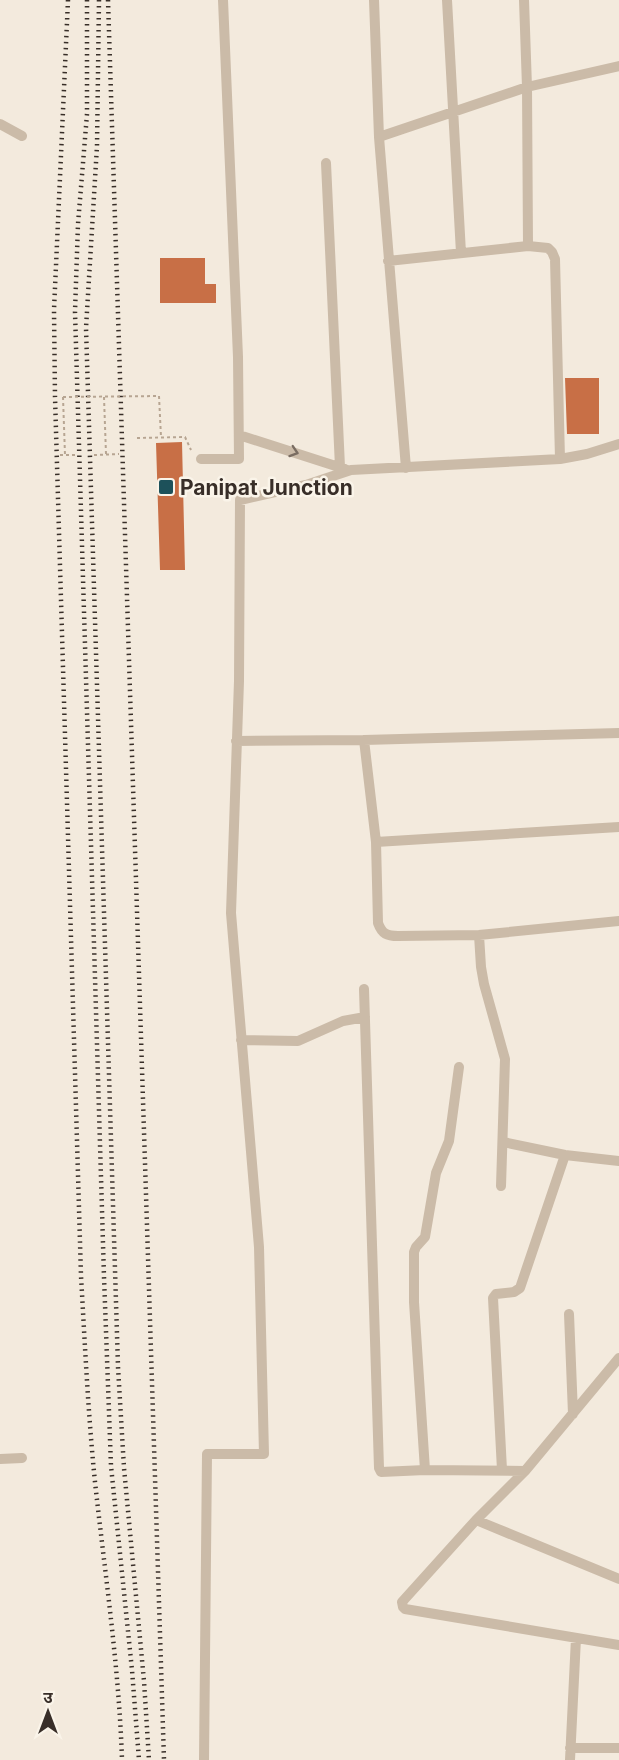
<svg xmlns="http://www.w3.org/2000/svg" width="619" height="1760" font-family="Inter,'Noto Sans Devanagari',sans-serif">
	<rect width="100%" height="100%" fill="#f3eadd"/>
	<path fill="#c86f46" d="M160,258H205V284H216V303H160Z
		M565,378H599V434H567Z
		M182,442L185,570H160L156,443Z"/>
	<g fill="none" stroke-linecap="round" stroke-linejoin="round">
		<path stroke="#b7a592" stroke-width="2" stroke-dasharray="3 3" stroke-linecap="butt" d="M159,396L161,437
			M63,397L65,455
			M104,397L106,454
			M137,438L185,437L191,450
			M60,455H76
			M94,455L119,454"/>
		<path stroke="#cbbba8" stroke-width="10" d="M374,0L379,137L406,468
			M447,0L461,253
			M524,0L527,87L528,246
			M0,124L22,136
			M379,137L527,87L619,66
			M326,163L340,467
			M388,261L528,246L548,248L552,252L555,259L560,459
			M239,435L345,469
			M201,459H239L238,357L223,0
			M364,740L376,842L378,923C382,934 387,936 398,936L479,935L619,921
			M236,741L364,740L619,733
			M376,842L619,827
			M479,935L481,967L484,984L505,1059L501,1186
			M364,989L379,1468L381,1472L425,1470L525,1471
			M241,1040L298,1041L343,1021L365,1017
			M503,1142L565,1155L619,1161
			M569,1314L573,1414
			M619,1358L525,1471L476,1520L402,1602L403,1607L405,1609L619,1645
			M0,1459L22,1458
			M425,1470L414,1302V1252L416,1247L425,1237L436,1173L449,1141L459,1067
			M502,1470L493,1298L496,1294L514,1292L520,1288L565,1155
			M476,1520L619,1579
			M570,1748H619
			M204,1760L207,1454H264L259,1247L231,913L239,681L240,500L306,485L351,470L560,459L587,454L619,444
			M570,1760L576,1638"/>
		<path stroke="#382e28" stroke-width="4.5" stroke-dasharray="1.5 4.5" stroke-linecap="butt" d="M68,0L54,310L55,397L81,1276C85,1345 88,1413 95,1482C105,1574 119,1667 122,1760
			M87,0V114L78,224L75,312L104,1277L111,1466L132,1670L139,1760
			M99,0L97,146L86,328L118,1367L124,1468L144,1681L149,1760
			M108,0L164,1760"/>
		<path stroke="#b7a592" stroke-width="2" stroke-dasharray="3 3" stroke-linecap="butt" d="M63,397L159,396"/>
	</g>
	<defs><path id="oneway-chevron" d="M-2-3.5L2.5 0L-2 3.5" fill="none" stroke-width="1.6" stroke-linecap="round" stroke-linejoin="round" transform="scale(1.5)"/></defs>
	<use stroke="#7a6d62" href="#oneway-chevron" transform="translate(294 452) rotate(18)"/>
	<rect fill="#1d515a" stroke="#faf4e9" stroke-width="2" x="158" y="479" width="16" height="16" rx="3"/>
	<g text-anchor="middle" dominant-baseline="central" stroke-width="5" stroke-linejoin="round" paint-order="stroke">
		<g font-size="21" font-weight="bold" fill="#382e28" stroke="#faf4e9" text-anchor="start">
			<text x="180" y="487">Panipat Junction</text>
		</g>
	</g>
	<g transform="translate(48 1712)" stroke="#faf4e9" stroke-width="4.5" paint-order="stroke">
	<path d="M0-4.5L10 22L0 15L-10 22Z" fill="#382e28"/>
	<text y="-9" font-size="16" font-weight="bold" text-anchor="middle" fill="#382e28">उ</text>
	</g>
</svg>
